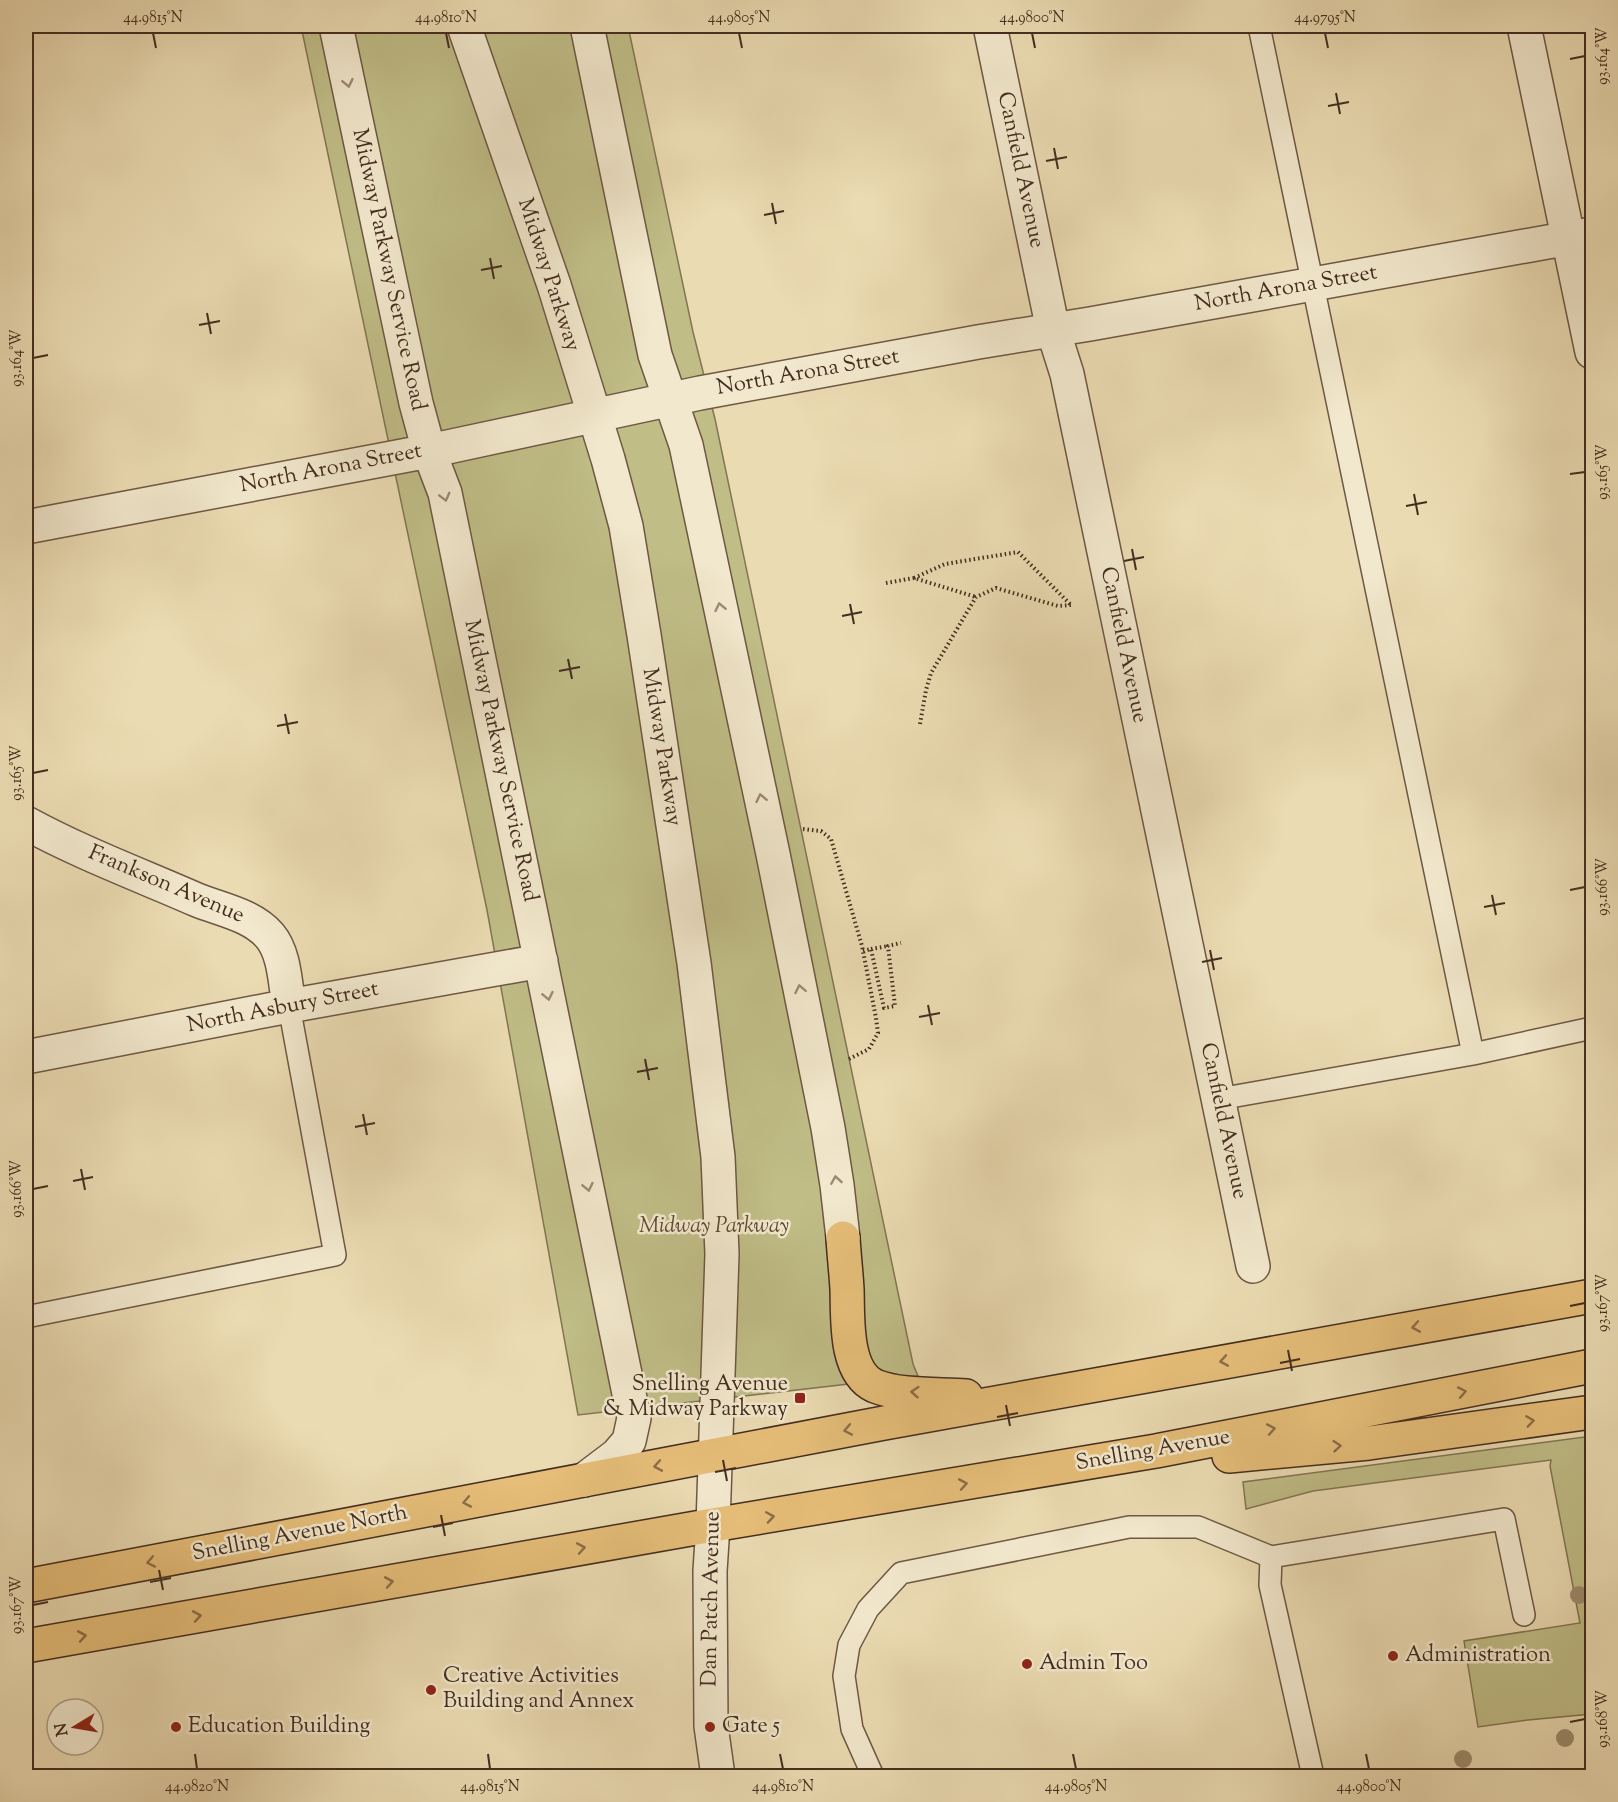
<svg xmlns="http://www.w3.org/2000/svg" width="1618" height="1802" font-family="'Sorts Mill Goudy',serif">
	<rect width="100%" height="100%" fill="#ebdbb2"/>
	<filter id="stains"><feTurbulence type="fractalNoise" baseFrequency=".00333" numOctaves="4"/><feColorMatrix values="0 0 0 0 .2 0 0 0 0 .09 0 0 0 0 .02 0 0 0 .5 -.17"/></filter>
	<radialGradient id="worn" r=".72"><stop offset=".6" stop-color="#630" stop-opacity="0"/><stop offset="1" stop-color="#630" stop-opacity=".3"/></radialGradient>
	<path fill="#c0bd87" stroke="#827554" stroke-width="1.5" d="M301,26H628L693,332L715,419L913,1364L918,1376L578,1415L487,910Z
		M1592,1436V1714L1528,1720L1478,1727L1464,1641L1580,1623L1550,1466L1551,1460L1313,1491L1246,1509L1243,1482Z"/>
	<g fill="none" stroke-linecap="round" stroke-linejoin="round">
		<g stroke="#6e5844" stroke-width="24">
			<path id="service" d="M1259,26L1473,1054
				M1219,1099L1473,1054L1592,1028
				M26,1317L335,1255L289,1006
				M873,1776L852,1729L844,1676L849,1645L868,1609L901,1573L1129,1527H1198L1271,1557
				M1313,1776L1270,1585L1271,1557L1504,1519L1524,1615"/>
		</g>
		<g stroke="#6e5844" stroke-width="36">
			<path id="minor" d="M336,26L416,403L429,451L445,493L634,1418L629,1441L617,1455L584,1480
				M587,26L655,355L686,445L773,854L828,1128L837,1185L843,1238
				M990,26L1053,330L1067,374L1253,1266
				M1524,26L1592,352
				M26,527L429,451L700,393L978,342L1090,324L1592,234
				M26,823C81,853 140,875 197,900C222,910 252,915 270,936C285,954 285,984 289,1006
				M26,1057L289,1006L541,961
				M713,1525L710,1571L711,1726L718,1776"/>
		</g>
		<g stroke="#6e5844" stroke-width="36">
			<path id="tertiary" d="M464,26L554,285L608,459L626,526L644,635L694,963L718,1157L722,1254L713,1525"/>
		</g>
		<g stroke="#442d20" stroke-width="36">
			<path id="primary" d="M843,1238C844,1255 846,1272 847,1289C848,1317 844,1372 875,1386C899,1396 939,1394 966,1396
				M1229,1456L1369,1443L1592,1412
				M26,1586L884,1423L1592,1296
				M26,1646L713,1525L1156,1451L1592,1366"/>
		</g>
		<path stroke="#442d20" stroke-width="4" stroke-dasharray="1.5 3" stroke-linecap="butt" d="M914,578L945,564L1018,552L1071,605
			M886,583L914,578L976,597
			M920,724L926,690L931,673L976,597L996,588L1058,606L1071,605
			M803,829L821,831L831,839L862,946L876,1018L878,1033L869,1049L849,1059
			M871,949L888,946
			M863,951L871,949L884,1008L895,1006L888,946L901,943"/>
		<use href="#service" stroke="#f2e8cd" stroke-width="21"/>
		<use href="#minor" stroke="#f2e8cd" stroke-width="33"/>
		<use href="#tertiary" stroke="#f2e8cd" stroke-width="33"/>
		<use href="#primary" stroke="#e6be79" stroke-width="33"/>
	</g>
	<g fill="#9d8b6d">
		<circle cx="1579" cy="1595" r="9"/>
		<circle cx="1565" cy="1738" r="9"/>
		<circle cx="1463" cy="1759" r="9"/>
	</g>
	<defs><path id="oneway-chevron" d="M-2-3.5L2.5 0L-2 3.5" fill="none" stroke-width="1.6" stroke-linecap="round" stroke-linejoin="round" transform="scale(1.5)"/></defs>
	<g stroke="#9b8a76">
		<use href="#oneway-chevron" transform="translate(348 83) rotate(78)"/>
		<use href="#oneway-chevron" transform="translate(445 497) rotate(76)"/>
		<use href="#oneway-chevron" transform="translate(720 607) rotate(-102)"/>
		<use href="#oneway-chevron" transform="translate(761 798) rotate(-102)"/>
		<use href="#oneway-chevron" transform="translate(800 989) rotate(-101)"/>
		<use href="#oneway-chevron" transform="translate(548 996) rotate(78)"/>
		<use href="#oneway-chevron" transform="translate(836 1180) rotate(-99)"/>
		<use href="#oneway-chevron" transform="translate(588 1187) rotate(78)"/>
	</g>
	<g stroke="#8d6e48">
		<use href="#oneway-chevron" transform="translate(1416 1327) rotate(170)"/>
		<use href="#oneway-chevron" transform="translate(1224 1361) rotate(170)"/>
		<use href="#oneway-chevron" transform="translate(915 1392) rotate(-176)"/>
		<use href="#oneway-chevron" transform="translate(1462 1392) rotate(-11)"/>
		<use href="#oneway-chevron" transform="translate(1530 1421) rotate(-8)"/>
		<use href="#oneway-chevron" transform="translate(1271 1429) rotate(-11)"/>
		<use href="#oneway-chevron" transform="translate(848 1430) rotate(169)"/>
		<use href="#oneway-chevron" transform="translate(1337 1446) rotate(-5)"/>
		<use href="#oneway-chevron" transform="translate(658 1466) rotate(170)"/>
		<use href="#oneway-chevron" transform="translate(963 1484) rotate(-10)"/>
		<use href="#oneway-chevron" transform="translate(467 1502) rotate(169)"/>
		<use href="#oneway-chevron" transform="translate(770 1517) rotate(-9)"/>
		<use href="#oneway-chevron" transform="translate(581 1548) rotate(-10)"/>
		<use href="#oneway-chevron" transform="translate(151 1562) rotate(169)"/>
		<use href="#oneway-chevron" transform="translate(389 1582) rotate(-10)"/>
		<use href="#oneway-chevron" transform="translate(197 1616) rotate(-10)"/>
		<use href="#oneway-chevron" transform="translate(82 1636) rotate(-10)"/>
	</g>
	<path fill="none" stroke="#442d20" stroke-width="2" d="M153,33L156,48M446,33L449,48M739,33L742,48M1032,33L1035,48M1325,33L1328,48M1570,59L1585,56M1336,93L1340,114M1328,106L1349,102M1054,148L1058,169M1046,161L1067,157M772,203L776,224M764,215L784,211M490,258L494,279M481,270L502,266M207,313L211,334M199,325L220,321M33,358L48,355M1570,474L1585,472M1414,494L1418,515M1406,506L1427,502M1132,549L1136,570M1124,561L1144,557M850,604L854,624M842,616L862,612M568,659L572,679M559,671L580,667M285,714L289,734M277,726L298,722M33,773L48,770M1570,890L1585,887M1492,895L1496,915M1484,907L1505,903M1210,950L1214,970M1202,962L1222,958M928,1005L932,1025M919,1017L940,1013M645,1059L649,1080M637,1072L658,1068M363,1114L367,1135M355,1127L375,1123M81,1169L85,1190M73,1181L93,1177M33,1189L48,1186M1570,1306L1585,1303M1288,1350L1292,1371M1280,1363L1300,1359M1006,1405L1010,1426M997,1417L1018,1413M723,1460L727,1481M715,1472L736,1468M441,1515L445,1536M433,1527L453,1523M159,1570L163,1590M150,1582L171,1578M33,1605L48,1602M1570,1722L1585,1719M195,1754L197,1769M488,1754L490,1769M780,1754L783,1769M1073,1754L1076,1769M1366,1754L1369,1769"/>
	<g fill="#8f2418" stroke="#f2e8cd" stroke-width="2">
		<rect x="794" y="1392" width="12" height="12" rx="3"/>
		<circle cx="1393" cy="1656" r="6"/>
		<circle cx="1027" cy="1664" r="6"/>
		<circle cx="431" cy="1690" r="6"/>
		<circle cx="176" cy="1727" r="6"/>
		<circle cx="710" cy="1727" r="6"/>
	</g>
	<g text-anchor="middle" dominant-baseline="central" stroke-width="5" stroke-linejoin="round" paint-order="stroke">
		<g font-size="22" fill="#442d20" stroke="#f2e8cd">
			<text transform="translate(1020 170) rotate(78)">Canfield Avenue</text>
			<text transform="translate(388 270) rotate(78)">Midway Parkway Service Road</text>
			<text transform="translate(548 275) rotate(72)">Midway Parkway</text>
			<text transform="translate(1286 289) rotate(-10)">North Arona Street</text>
			<text transform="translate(808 373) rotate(-10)">North Arona Street</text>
			<text transform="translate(331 469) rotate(-11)">North Arona Street</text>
			<text transform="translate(1123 645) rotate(78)">Canfield Avenue</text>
			<text transform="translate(661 747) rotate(81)">Midway Parkway</text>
			<text transform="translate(500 761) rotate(78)">Midway Parkway Service Road</text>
			<text transform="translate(166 885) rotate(23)">Frankson Avenue</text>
			<text transform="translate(283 1008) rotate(-11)">North Asbury Street</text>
			<text transform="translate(1223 1121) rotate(78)">Canfield Avenue</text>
			<text transform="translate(1153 1451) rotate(-10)">Snelling Avenue</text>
			<text transform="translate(300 1534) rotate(-11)">Snelling Avenue North</text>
			<text transform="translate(712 1599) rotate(-89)">Dan Patch Avenue</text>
		</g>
		<g font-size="22" font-style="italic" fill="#5d4a35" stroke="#f2e8cd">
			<text x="714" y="1227">Midway Parkway</text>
		</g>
		<g font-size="22" fill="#442d20" stroke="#f2e8cd" text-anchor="start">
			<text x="788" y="1385" text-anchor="end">Snelling Avenue<tspan x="788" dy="25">&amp; Midway Parkway</tspan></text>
			<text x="1405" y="1656">Administration</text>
			<text x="1039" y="1664">Admin Too</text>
			<text x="443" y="1677">Creative Activities<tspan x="443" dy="25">Building and Annex</tspan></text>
			<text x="188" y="1727">Education Building</text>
			<text x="722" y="1727">Gate 5</text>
		</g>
	</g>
	<rect width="1618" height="1802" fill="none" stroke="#ebdbb2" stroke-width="66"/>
	<g transform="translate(75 1727) rotate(259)"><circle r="28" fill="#f2e8cd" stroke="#ac9d88" stroke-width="1.5"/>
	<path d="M0-4.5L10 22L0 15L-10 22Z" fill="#8f2418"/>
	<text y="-9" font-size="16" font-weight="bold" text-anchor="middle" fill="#442d20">N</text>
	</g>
	<rect x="33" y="33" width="1552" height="1736" fill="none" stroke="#442d20" stroke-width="2"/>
	<g font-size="15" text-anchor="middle" fill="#442d20">
		<text x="153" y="22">44.9815°N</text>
		<text x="446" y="22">44.9810°N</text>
		<text x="739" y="22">44.9805°N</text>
		<text x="1032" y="22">44.9800°N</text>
		<text x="1325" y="22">44.9795°N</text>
		<text transform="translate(1602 56) rotate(-90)" y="5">93.164°W</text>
		<text transform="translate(16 358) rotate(-90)" y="5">93.164°W</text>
		<text transform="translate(1602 472) rotate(-90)" y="5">93.165°W</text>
		<text transform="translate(16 773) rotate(-90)" y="5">93.165°W</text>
		<text transform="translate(1602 887) rotate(-90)" y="5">93.166°W</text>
		<text transform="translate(16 1189) rotate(-90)" y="5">93.166°W</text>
		<text transform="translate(1602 1303) rotate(-90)" y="5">93.167°W</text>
		<text transform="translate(16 1605) rotate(-90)" y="5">93.167°W</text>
		<text transform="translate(1602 1719) rotate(-90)" y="5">93.168°W</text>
		<text x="197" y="1791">44.9820°N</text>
		<text x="490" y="1791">44.9815°N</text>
		<text x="783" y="1791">44.9810°N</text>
		<text x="1076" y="1791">44.9805°N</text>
		<text x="1369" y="1791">44.9800°N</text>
	</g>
	<rect width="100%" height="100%" filter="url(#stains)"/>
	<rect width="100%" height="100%" fill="url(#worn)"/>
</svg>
